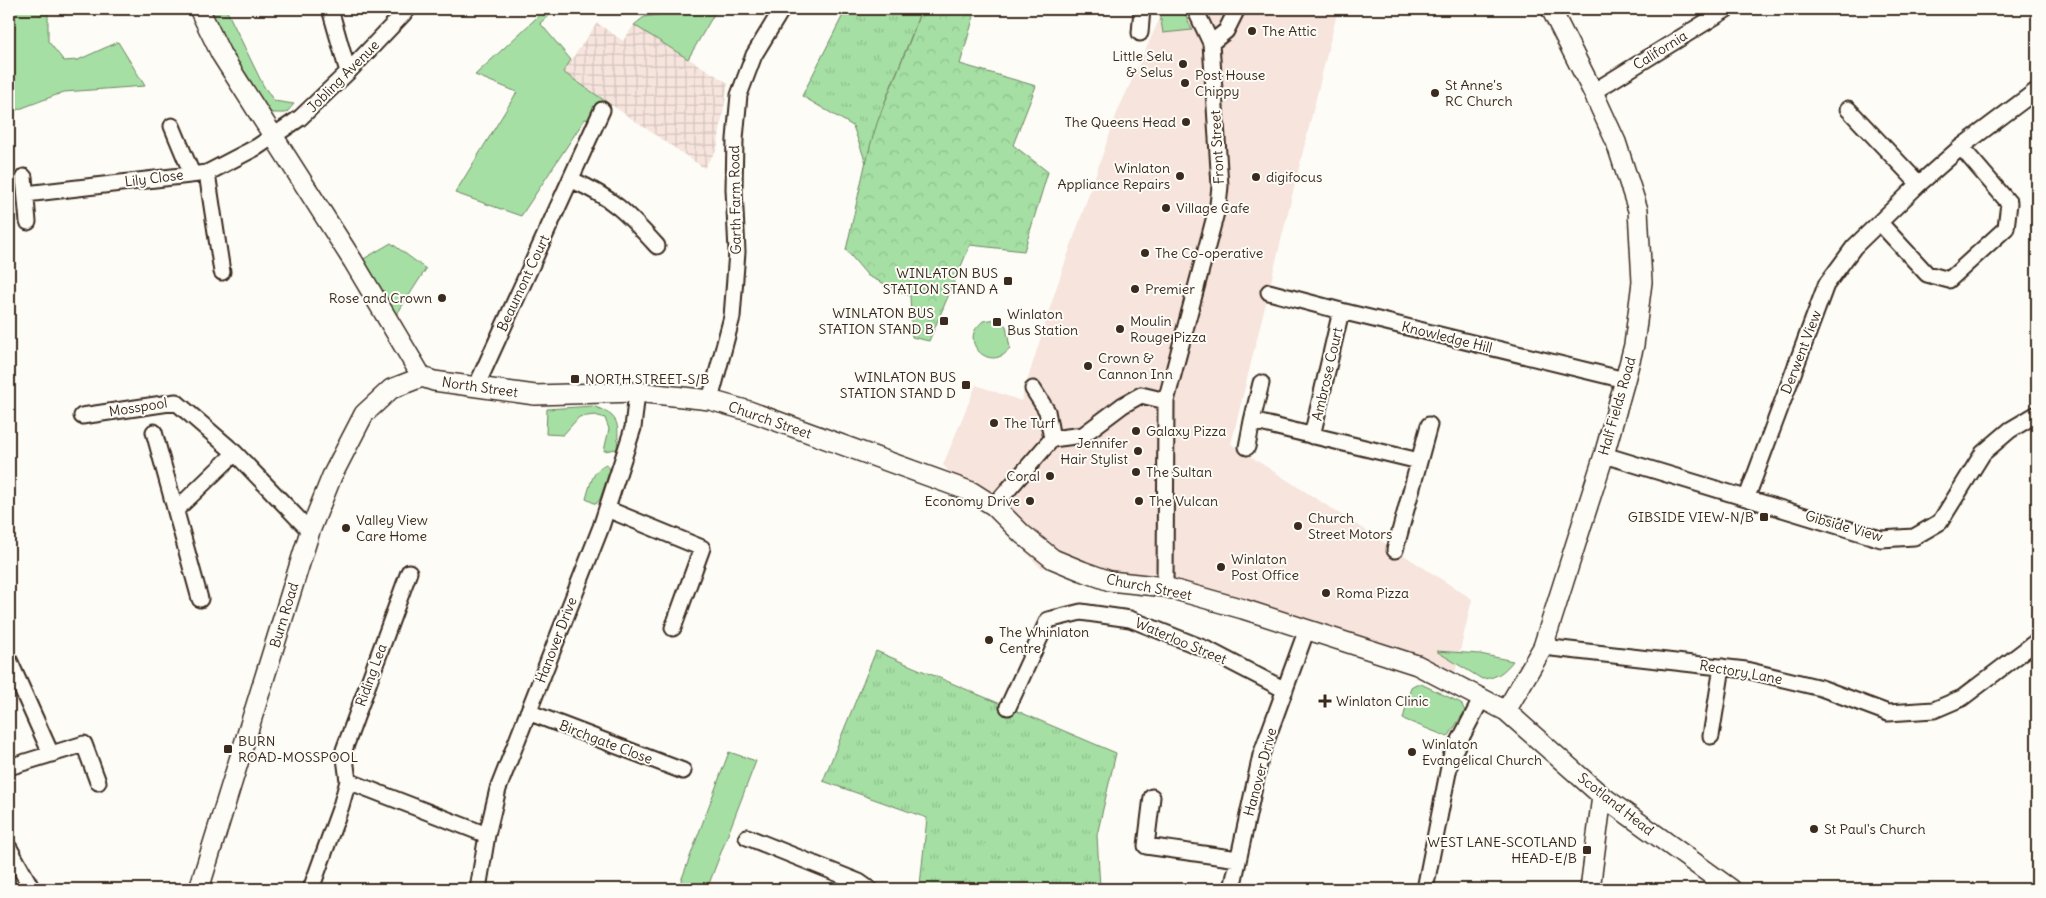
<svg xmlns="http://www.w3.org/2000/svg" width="2046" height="898" font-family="Delius,sans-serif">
	<defs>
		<pattern id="industrial-grid" width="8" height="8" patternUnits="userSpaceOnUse" patternTransform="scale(1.25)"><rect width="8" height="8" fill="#f6e4dd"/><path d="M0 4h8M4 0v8" fill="none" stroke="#d4c4bd"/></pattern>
		<pattern id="forest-crowns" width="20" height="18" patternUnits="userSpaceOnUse" patternTransform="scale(1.25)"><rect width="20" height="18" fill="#a5dfa4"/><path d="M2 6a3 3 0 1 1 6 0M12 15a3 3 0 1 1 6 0" fill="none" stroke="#8fc08d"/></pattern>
		<pattern id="park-tufts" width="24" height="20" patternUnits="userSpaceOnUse" patternTransform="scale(1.25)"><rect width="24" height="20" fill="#a5dfa4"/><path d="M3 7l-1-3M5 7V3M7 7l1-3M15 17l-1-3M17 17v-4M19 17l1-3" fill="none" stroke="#8fc08d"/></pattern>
	</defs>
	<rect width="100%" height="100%" fill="#fdfcf7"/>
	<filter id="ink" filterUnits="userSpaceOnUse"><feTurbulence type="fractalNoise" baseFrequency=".02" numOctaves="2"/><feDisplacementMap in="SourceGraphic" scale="10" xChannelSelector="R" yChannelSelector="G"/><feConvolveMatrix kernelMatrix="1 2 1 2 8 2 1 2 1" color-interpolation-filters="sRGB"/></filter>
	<g filter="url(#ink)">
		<path fill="#f6e4dd" d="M1164,9H1338L1231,444L1472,599L1455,673L1240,600L1040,567L943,465L976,385L1021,401L1055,292L1117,113Z"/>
		<path fill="url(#industrial-grid)" d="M597,23L623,41L634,25L728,83L717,149L704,168L563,72Z"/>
		<path fill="#a5dfa4" stroke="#708461" d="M9,9H51L48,14V41L64,61L78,60L118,42L145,86L64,92L9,113Z
			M199,9H226L263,85L274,101L294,104L286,113H273L253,106Z
			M546,9H557L540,23L571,60L563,72L611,105L598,121L585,119L521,216L455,193L517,92L475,75Z
			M675,9H717L688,59L634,25L644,17L663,14Z
			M1159,9H1183L1192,30L1163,33Z
			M391,243L426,269L395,317L355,264Z
			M997,319L1006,326L1010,348C1008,350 1005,355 1001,356C986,364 967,346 975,330C977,327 980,324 983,321Z
			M593,406C620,416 619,423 617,449L604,451L609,429L605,418L595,415L579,417L563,435L546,434L547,409Z
			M606,464L610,469L600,499L596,504L586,499C590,486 592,470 606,464Z
			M1436,651L1480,654L1513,661C1504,672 1497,678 1482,679Z
			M1416,684H1421L1461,703L1465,711L1448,737L1403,719L1411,687Z
			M729,752L756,761L707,889H678Z"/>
		<path fill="url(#forest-crowns)" stroke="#708461" d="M921,9H975L974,16L960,64L1036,86L1013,145L1048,172L1024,251L970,245L929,341L912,337L910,296L868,276L846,250L872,134L913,33Z"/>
		<path fill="url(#park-tufts)" stroke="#708461" d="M846,9H921C904,61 877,110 866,163L853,126L802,96Z
			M876,651L1116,753L1097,835L1100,889H912L920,885L927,818L823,781Z"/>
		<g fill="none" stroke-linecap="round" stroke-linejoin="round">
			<g stroke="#3b2a1e" stroke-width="19">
				<path id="minor" d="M330,9L348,72
					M1195,9L1211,43
					M1140,33L1142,9
					M1593,92L1727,9
					M1848,109L1919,184
					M172,126L192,174
					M207,173L222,272
					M24,177L28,222
					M572,180C613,198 627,213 657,246
					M26,194L207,173L257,147L300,118L348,72L408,9
					M1880,223L1927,274L1949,280L2006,228L2009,203L1961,147
					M1269,292L1341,311L1625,380
					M476,387L602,110
					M1033,389L1047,411L1052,439
					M710,400L732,317L737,252L734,189L735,139L739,95L754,55L782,9
					M82,416L176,402L235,453L310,531
					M1252,421L1419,461
					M154,432L200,599
					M1312,436L1341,311
					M1247,447L1252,421L1261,383
					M1604,455L1881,539L1914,537L1940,522L1983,453L2010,430L2037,414
					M1747,497L1826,285L1854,247L1919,184L1961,147L2037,90
					M994,506L1052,439L1083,435L1123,405L1141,395L1166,401
					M607,509L702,548L673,628
					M176,510L235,453
					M1395,550L1429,425
					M1165,587L1166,401L1218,205L1220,186L1211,43L1226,31L1237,9
					M1543,647L1746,670L1821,688L1888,713L1934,710L1962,698L2037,641
					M9,660L51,754
					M1008,707L1048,620L1081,612L1130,619L1208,650L1285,690
					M528,712L683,771
					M1711,736L1722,667
					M9,767L84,744L98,782
					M348,781L487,835
					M1152,797L1146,846L1238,859
					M747,837L859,882L869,889
					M9,848L32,889
					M311,889L341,806L348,781L344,750L409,572
					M478,889L487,835L498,789L601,527L633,428L637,392
					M1232,889L1261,755L1307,629
					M1425,889L1451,757L1482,698"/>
			</g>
			<g stroke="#3b2a1e" stroke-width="22">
				<path id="tertiary" d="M199,9L221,54L353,261L422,377L434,381L535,395L637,392L710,400L749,411L972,492L994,506L1022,534L1053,559L1082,571L1110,581L1165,587L1243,609L1417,665L1506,711L1602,796L1731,889
					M1506,711L1543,647L1604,455L1625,380L1634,345L1642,282L1638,210L1616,142L1593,92L1551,9
					M199,889L310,531L332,476L364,414L391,389L422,377
					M1590,889L1602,796"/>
			</g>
			<use href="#minor" stroke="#fdfcf7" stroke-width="15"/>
			<use href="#tertiary" stroke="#fdfcf7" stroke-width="19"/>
		</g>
	</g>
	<g fill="#3b2a1e" stroke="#fdfcf7" stroke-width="2">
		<circle cx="1252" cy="31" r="5"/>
		<circle cx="1183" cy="64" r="5"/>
		<circle cx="1185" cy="83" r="5"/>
		<circle cx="1435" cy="93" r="5"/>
		<circle cx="1186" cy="122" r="5"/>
		<circle cx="1180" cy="176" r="5"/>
		<circle cx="1256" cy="177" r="5"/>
		<circle cx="1166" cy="208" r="5"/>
		<circle cx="1145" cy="253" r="5"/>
		<rect x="1003" y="276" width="10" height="10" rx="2.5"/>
		<circle cx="1135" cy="289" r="5"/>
		<circle cx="442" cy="298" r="5"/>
		<rect x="939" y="316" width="10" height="10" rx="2.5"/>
		<rect x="992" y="317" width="10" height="10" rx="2.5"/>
		<circle cx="1120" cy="329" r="5"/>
		<circle cx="1088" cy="366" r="5"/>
		<rect x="570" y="374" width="10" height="10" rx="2.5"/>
		<rect x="961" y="380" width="10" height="10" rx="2.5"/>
		<circle cx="994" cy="423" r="5"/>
		<circle cx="1136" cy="431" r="5"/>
		<circle cx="1138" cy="451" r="5"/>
		<circle cx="1136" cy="472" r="5"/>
		<circle cx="1050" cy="476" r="5"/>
		<circle cx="1030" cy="501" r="5"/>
		<circle cx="1139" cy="501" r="5"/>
		<rect x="1759" y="512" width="10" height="10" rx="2.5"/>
		<circle cx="1298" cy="526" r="5"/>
		<circle cx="346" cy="528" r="5"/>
		<circle cx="1221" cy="567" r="5"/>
		<circle cx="1326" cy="593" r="5"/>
		<circle cx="989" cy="640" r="5"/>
		<path d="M1322.5 693.5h5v5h5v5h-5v5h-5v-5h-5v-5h5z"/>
		<rect x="223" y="744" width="10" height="10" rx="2.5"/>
		<circle cx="1412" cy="752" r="5"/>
		<circle cx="1814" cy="829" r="5"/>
		<rect x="1582" y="845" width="10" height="10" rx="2.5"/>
	</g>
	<g text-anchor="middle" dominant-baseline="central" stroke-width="4" stroke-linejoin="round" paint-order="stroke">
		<g font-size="14" fill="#3b2a1e" stroke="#fdfcf7" text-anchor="start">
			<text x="1262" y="31">The Attic</text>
			<text x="1173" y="56" text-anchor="end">Little Selu<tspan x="1173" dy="16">&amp; Selus</tspan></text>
			<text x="1195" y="75">Post House<tspan x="1195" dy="16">Chippy</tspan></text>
			<text x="1445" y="85">St Anne's<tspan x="1445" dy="16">RC Church</tspan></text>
			<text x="1176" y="122" text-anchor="end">The Queens Head</text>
			<text x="1170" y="168" text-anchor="end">Winlaton<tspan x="1170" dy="16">Appliance Repairs</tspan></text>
			<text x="1266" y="177">digifocus</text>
			<text x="1176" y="208">Village Cafe</text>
			<text x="1155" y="253">The Co-operative</text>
			<text x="998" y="273" text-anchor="end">WINLATON BUS<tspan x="998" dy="16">STATION STAND A</tspan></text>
			<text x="1145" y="289">Premier</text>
			<text x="432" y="298" text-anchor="end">Rose and Crown</text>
			<text x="934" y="313" text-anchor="end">WINLATON BUS<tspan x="934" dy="16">STATION STAND B</tspan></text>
			<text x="1007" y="314">Winlaton<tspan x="1007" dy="16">Bus Station</tspan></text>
			<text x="1130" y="321">Moulin<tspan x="1130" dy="16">Rouge Pizza</tspan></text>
			<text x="1098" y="358">Crown &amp;<tspan x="1098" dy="16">Cannon Inn</tspan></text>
			<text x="956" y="377" text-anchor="end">WINLATON BUS<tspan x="956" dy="16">STATION STAND D</tspan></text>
			<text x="585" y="379">NORTH STREET-S/B</text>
			<text x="1004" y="423">The Turf</text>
			<text x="1146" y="431">Galaxy Pizza</text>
			<text x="1128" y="443" text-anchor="end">Jennifer<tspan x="1128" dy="16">Hair Stylist</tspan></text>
			<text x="1146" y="472">The Sultan</text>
			<text x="1040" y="476" text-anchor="end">Coral</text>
			<text x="1020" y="501" text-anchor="end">Economy Drive</text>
			<text x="1149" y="501">The Vulcan</text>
			<text x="1754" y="517" text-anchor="end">GIBSIDE VIEW-N/B</text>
			<text x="1308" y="518">Church<tspan x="1308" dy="16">Street Motors</tspan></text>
			<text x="356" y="520">Valley View<tspan x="356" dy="16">Care Home</tspan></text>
			<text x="1231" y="559">Winlaton<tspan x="1231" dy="16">Post Office</tspan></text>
			<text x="1336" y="593">Roma Pizza</text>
			<text x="999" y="632">The Whinlaton<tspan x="999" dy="16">Centre</tspan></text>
			<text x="1336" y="701">Winlaton Clinic</text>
			<text x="238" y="741">BURN<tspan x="238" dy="16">ROAD-MOSSPOOL</tspan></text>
			<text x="1422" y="744">Winlaton<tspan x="1422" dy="16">Evangelical Church</tspan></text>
			<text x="1824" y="829">St Paul's Church</text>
			<text x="1577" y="842" text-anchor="end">WEST LANE-SCOTLAND<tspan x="1577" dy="16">HEAD-E/B</tspan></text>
		</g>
		<g font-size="14" fill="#3b2a1e" stroke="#fdfcf7">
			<text transform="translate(1660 50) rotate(-32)">California</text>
			<text transform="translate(343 76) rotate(-45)">Jobling Avenue</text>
			<text transform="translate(1217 147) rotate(-93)">Front Street</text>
			<text transform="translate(154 178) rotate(-7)">Lily Close</text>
			<text transform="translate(735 200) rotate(-91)">Garth Farm Road</text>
			<text transform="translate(523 283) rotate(-65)">Beaumont Court</text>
			<text transform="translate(1447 337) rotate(14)">Knowledge Hill</text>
			<text transform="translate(1801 352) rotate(-69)">Derwent View</text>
			<text transform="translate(1327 374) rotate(-77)">Ambrose Court</text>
			<text transform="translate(480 387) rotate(8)">North Street</text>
			<text transform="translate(1617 406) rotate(-74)">Half Fields Road</text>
			<text transform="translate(138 407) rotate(-9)">Mosspool</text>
			<text transform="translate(770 420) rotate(19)">Church Street</text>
			<text transform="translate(1844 526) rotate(16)">Gibside View</text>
			<text transform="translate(1149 587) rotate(11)">Church Street</text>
			<text transform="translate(284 615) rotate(-73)">Burn Road</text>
			<text transform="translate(556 640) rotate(-69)">Hanover Drive</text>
			<text transform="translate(1181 641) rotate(23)">Waterloo Street</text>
			<text transform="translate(1741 672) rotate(10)">Rectory Lane</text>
			<text transform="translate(371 675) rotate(-70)">Riding Lea</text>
			<text transform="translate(606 742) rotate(21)">Birchgate Close</text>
			<text transform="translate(1260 772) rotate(-75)">Hanover Drive</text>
			<text transform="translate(1616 804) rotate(38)">Scotland Head</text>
		</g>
	</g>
	<rect width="2046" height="898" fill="none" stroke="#fdfcf7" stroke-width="30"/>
	<rect x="15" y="15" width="2016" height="868" fill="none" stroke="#3b2a1e" stroke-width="2" filter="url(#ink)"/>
</svg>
